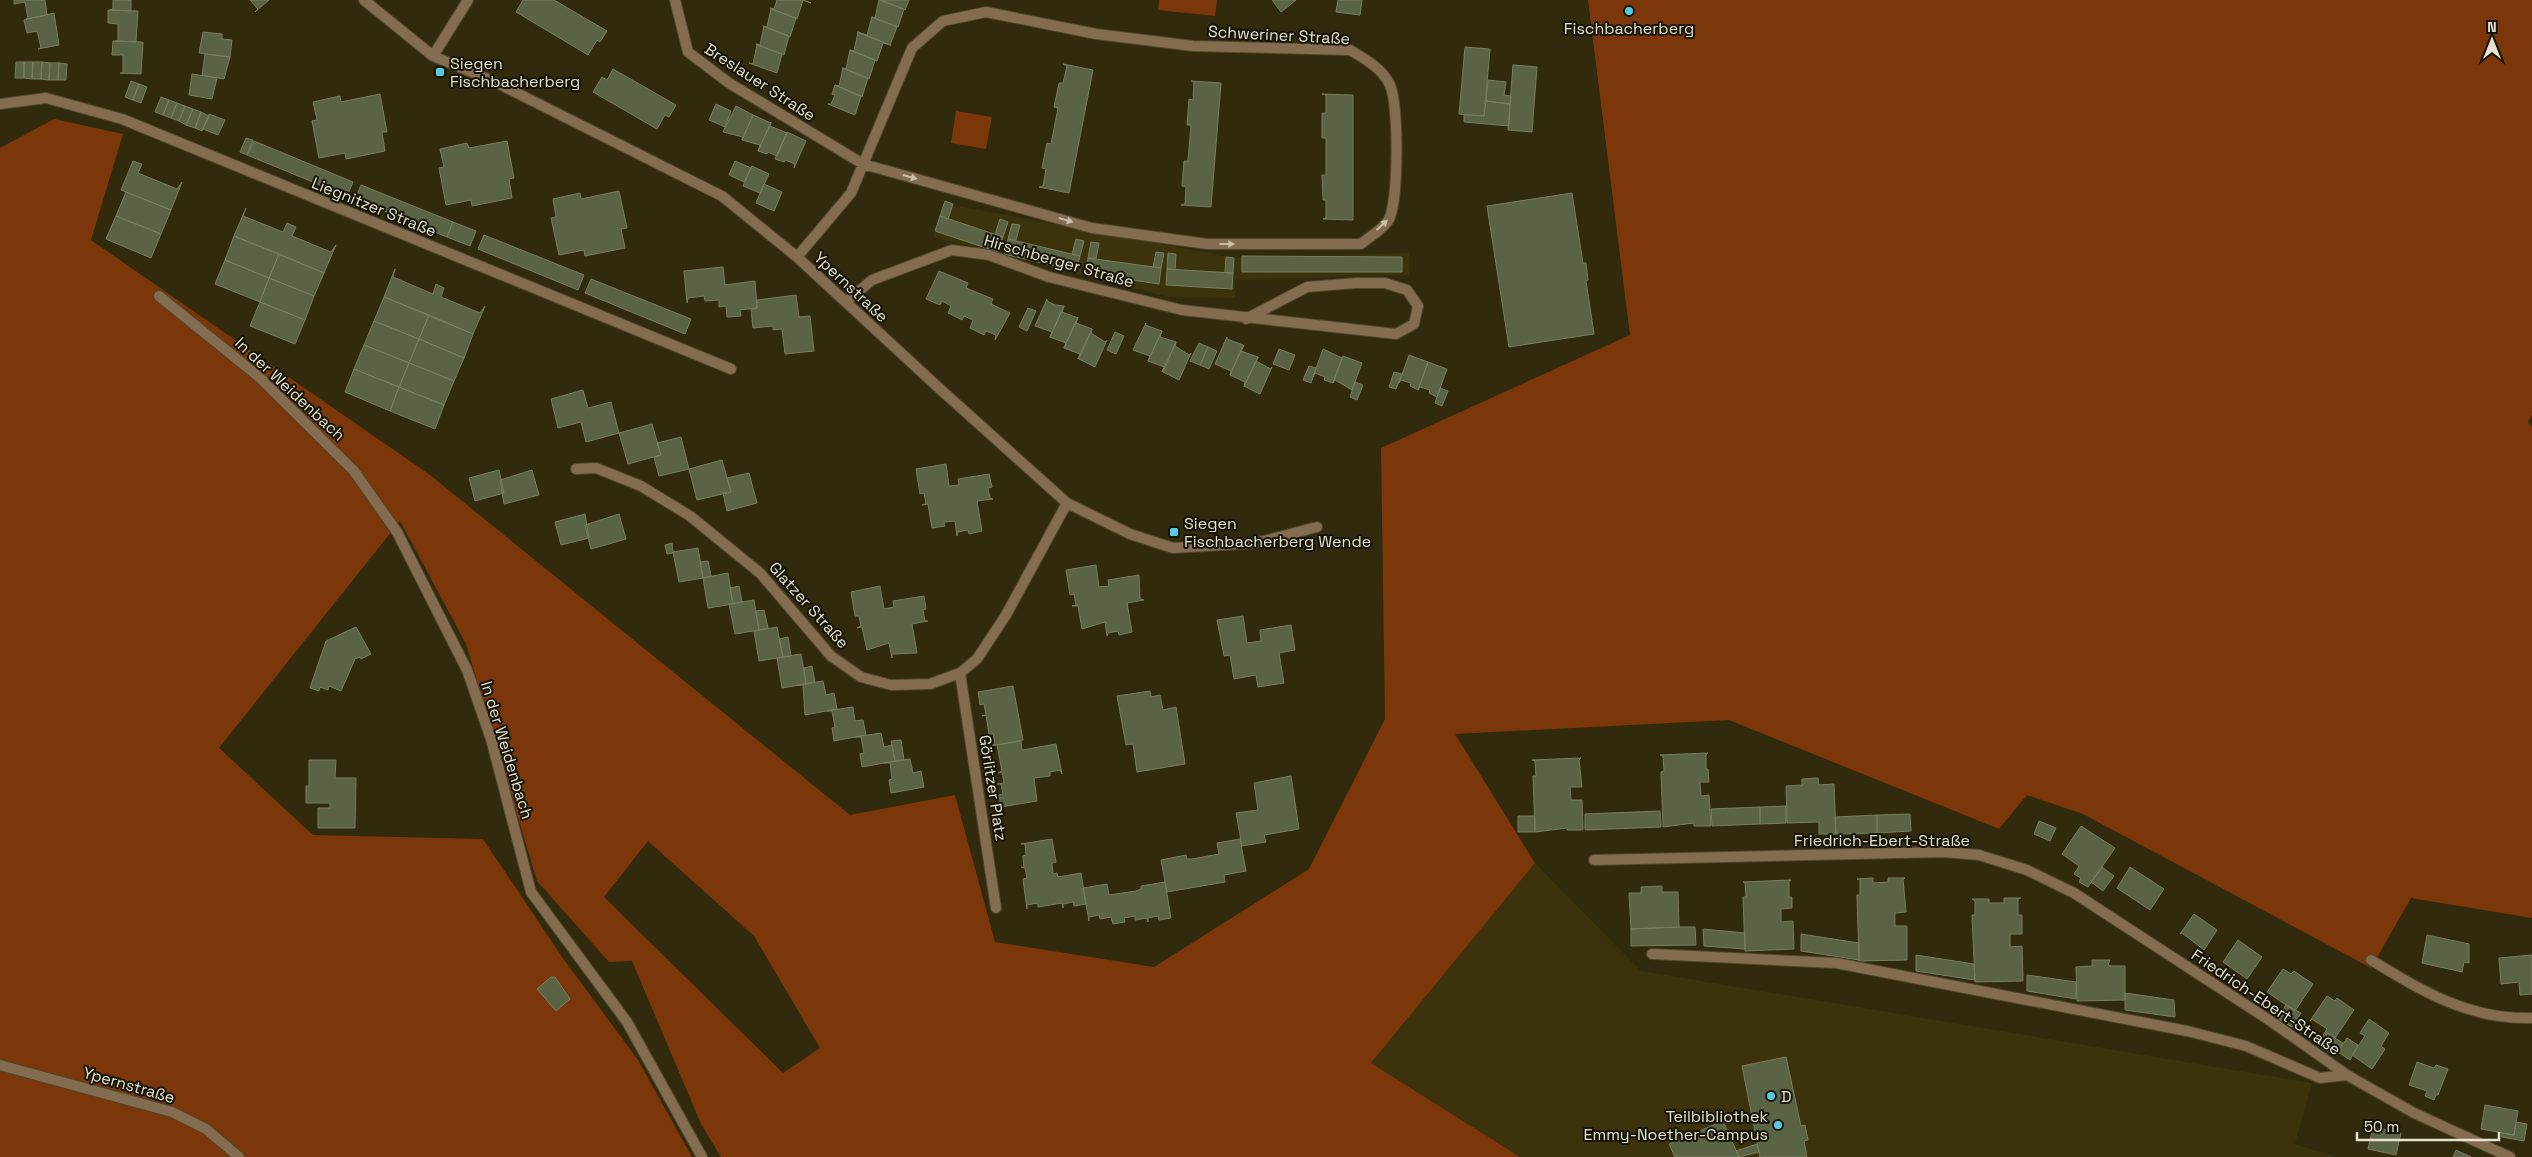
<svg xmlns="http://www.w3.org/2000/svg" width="2532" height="1157" font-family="'Space Grotesk',sans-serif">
	<rect width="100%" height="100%" fill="#312a0c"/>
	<path fill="#3c330c" d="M947,204L1235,258L1409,253V275L1235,280V298L1168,297L933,237Z
		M1535,863L1641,971L2312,1083L2295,1144L2335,1157H1520L1371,1063Z"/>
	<path fill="#7b370a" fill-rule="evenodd" d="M1159,0H1217L1215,16L1158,10Z
		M1588,0H2532V415L2528,422L2532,427V918L2411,898L2371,968L2083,814L2027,795L1999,829L1729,720L1455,734L1535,863L1371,1063L1520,1157H721L701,1124L632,961L609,962L537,881L466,644L400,521L219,748L313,835L483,839L562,957L638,1060L692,1157H0V148L54,119L123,134L91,240L430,475L850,815L955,795L995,942L1154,967L1309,869L1385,719L1381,448L1630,335ZM648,841L754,936L820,1048L783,1073L604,897Z
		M956,111L992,117L986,149L951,143Z"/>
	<path fill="#5b6345" stroke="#777f60" d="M14,0H45L47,15L26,19L28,18L25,2L14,4Z
		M113,0H131V11L110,10L113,9Z
		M250,0H269L255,12L258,9Z
		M523,0H554L607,31L600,42L597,40L588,55L516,12Z
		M777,0H803L811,3L803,0L797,19L770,8L774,9Z
		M879,0L904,9L898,27L871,17L875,18Z
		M881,0H909L905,10Z
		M1272,0H1296L1281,12Z
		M1338,0H1362L1360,15L1336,12Z
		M771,9L796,18L790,37L763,26L767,27Z
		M108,10L138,11L136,42L115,41H118V24L108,23Z
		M54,13L59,45L38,49L41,48L37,31L27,33L24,20Z
		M872,17L897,27L890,45L857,32L867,35Z
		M764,26L789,36L784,55L756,44L760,45Z
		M203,32L222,34V39L232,40L230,57L199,53Z
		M858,32L890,45H891L883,43L877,61L850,50L854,51Z
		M113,41L143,42L141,74L120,73H123V55H112Z
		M757,45L782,54L777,73L749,63L753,64Z
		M1465,47L1490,49L1484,116L1459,114Z
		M850,50L875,60L869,79L842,68L846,69Z
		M205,54L230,57L224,79L202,75Z
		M16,62H24V78H15Z
		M24,62H33L32,79L24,78Z
		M33,62H42L41,79H32Z
		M42,62L50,63L49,80L41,79Z
		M50,63H59L58,80H49Z
		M59,63L67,64L66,80H58Z
		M1063,64L1093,70L1069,193L1039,187L1043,186L1046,169L1042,168L1047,143L1051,144L1058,108L1054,107L1059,83H1063L1067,66Z
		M1513,65L1537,67L1532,132L1508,130Z
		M843,68L868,78L862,97L835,85L839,86Z
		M613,69L676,105L669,117L665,115L657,129L593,92L602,77L607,80Z
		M192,74L217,78L212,99L189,95Z
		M1488,80L1506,82L1504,95L1511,96L1510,104L1486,101Z
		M131,81L139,84L133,100L125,97Z
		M1191,81L1221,83L1211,207L1181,205L1185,204L1186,187L1182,186L1184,161H1188L1191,125H1187L1189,99L1193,100L1194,82Z
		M139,84L147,87L141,103L133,100Z
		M835,85L861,96L855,115L828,104H831L835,95L832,94Z
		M380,94L387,132H382L385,151L346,159L345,153L319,158L312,121L317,120L313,102L340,96L341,102Z
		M1322,94L1353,95V220L1323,219L1326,218V200H1323L1322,175H1326V138H1322V113H1326V95Z
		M161,97L169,100L163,115L155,112Z
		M169,100L177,103L171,118L163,115Z
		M1486,101L1510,104L1509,126L1464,122V115L1484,116Z
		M177,103L185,106L179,121L171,118Z
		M716,104L731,111L725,127L709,120Z
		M185,106L193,109L186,125L179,121Z
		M736,106L753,115L742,140L743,137L723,132Z
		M193,109L201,112L195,128L186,125Z
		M201,112L209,116L202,131L195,128Z
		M209,114L225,120L218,135L203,129Z
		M753,115L771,123L758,151L760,145L742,140Z
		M771,122L770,126L787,133L777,156L768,152L767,154L758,151Z
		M787,132L806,141L794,168L795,164L785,160L784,162L775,159Z
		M246,138L253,140L247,155L240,152Z
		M254,141L353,182L347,196L247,155Z
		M507,141L514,178L509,179L512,198L472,206L471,200L446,205L439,168L444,167L440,149L467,143L469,148Z
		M133,161L142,164L138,173L177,189L182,182L171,210L121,190Z
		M735,161L751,168L744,182L729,175Z
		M752,166L769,174L760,193L743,186Z
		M764,184L782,192L774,211L756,203Z
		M361,185L453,222L447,237L355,199Z
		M619,191L627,228L621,229L625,248L585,256L584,250L559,255L551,218L556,217L553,199L580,193L581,199Z
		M126,192L171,210L161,234L116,216Z
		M1572,193L1583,263H1586L1588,280L1586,281L1594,334L1509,347L1487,206Z
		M945,201L953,204L948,219L940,216Z
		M246,208L243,216L283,232L287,223L296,227L292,236L331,252L336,245L324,273L234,236Z
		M116,216L161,234L151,258L106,239Z
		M940,216L1003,237L998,252L935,231Z
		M1000,219L1008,222L1003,237L995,234Z
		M453,222L476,231L470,246L447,237Z
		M1012,224L1020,225L1016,240L1008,239Z
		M484,235L584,275L578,290L478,249Z
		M234,236L279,254L269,278L225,260Z
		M1008,239L1080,256L1076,271L1004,254Z
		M1076,239L1084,241L1080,256L1072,254Z
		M1091,242L1099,243L1096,259L1088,258Z
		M1156,252L1164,253L1161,268L1153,267Z
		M1168,253L1176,254L1175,270L1167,269Z
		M279,254L324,273L314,296L269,278Z
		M1242,256L1402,257V272H1242Z
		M1226,257L1234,258L1233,273H1225Z
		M1088,258L1161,268L1159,284L1086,273Z
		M225,260L269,278L260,302L215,284Z
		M723,267L725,285L755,281L757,308L740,310L741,316L727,317L726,306L719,307V300L705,301L704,296L688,298L687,303L684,271Z
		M395,269L393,277L433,294L436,284L444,288L441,297L480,313L485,306L473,334L384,297Z
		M1167,269L1233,273L1232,289L1166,285Z
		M939,271L968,283L966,288L993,299L991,304L1010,313L995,340L996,335L986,331L984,335L970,328L973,320L964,316L962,320L948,313L951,306L942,301L940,305L926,299Z
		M269,278L314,296L305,320L260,302Z
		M591,279L691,319L685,334L585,293Z
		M796,295L799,317L810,316L814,351L785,354L782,329L773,330V326L753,328L751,309L757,308V300Z
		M384,297L429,315L419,339L374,321Z
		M1047,299V301L1055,305L1064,306L1050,337L1052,332L1035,326Z
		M260,302L305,320L295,344L250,326Z
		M1064,306L1062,312L1078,318L1064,348L1066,343L1050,337Z
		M1028,308L1036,311L1027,331L1019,327Z
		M429,315L473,334L464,358L419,339Z
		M1078,317L1076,323L1092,329L1078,359L1080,354L1064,348Z
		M374,321L419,339L409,363L364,345Z
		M1146,323L1145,325L1162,331L1148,361L1150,356L1133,350Z
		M1092,329L1091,333L1105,342L1107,340L1095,367L1079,359Z
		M1162,331L1160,337L1176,342L1162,372L1164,367L1148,361Z
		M1115,332L1124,336L1116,354L1107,350Z
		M1227,337V339L1243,345L1230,375L1231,371L1215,364Z
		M419,339L464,358L454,381L409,363Z
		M1176,342L1175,346L1189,355L1191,353L1179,380L1163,372Z
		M1199,343L1208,347L1200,365L1190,361Z
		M364,345L409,363L399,387L354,369Z
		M1244,345L1241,351L1258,357L1244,387L1245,382L1230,375Z
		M1208,347L1217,351L1209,369L1200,365Z
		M1279,349L1295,355L1289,370L1273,364Z
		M1323,349L1342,358L1333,383L1324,380L1325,377L1315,373L1313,377Z
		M1409,355L1428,362L1418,390L1410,386L1411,383L1401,380L1399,383Z
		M1343,356L1362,363L1352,390L1335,380L1333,383Z
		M1258,357L1256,361L1271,369L1272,367L1260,394L1244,386Z
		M1428,362L1447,369L1437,397L1429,393L1430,390L1420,387L1418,390Z
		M409,363L454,381L444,405L399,387Z
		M1309,366L1316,368L1311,383L1303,380Z
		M354,369L399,387L390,411L345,392Z
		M1394,372L1402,374L1396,389L1389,387Z
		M1355,382L1363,385L1357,400L1350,397Z
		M399,387L444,405L435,429L390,411Z
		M1440,388L1448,391L1442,406L1435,403Z
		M583,390L588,408L611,402L619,433L586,442L581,422L558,428L551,399Z
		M652,424L661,455L628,464L619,433Z
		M681,437L689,469L659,476L654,457L661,455L657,443Z
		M722,460L731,492L697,500L689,469Z
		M946,464L949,486L959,485L958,479L989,474L992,487L988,488L990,498L993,499L977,501L982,531L969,534L968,530L958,532L957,536L955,521L944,522L945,526L932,528L928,504L922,505L926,504L924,493L920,494L916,469Z
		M499,470L504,493L475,501L469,478Z
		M532,470L539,495L504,504L500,480Z
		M749,473L757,503L727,511L723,493L731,492L727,478Z
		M585,514L589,538L561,545L555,522Z
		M619,514L626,539L591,549L585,525Z
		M672,543L673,553L667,554L665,545Z
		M698,548L703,578L679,582L673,552Z
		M708,561L711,576L703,578L700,562Z
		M1096,565L1099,587L1109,586L1108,580L1139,575L1140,599L1144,600L1127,603L1132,632L1119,635L1118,631L1108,633L1107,636L1105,622L1082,629L1078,606H1072L1076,605L1074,594L1070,595L1066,570Z
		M728,573L733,604L708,608L703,578Z
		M739,586L742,602L733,604L730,588Z
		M880,586L884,609L894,607L893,601L924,596L926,609L923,610L925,621H928L912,624L917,653L892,654V658L889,643L867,650L862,627L857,628L861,626L859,616H855L851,592Z
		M754,600L759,630L735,634L729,604Z
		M764,610L768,628L759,630L756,611Z
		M1243,616L1247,643L1261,641L1260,630L1291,625L1295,650L1279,653L1284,683L1258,687L1256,675L1234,679L1230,655L1224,656L1217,620Z
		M356,627L371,654L361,659L360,657L355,659L341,691L329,686L328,690L320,687L319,691L310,688L326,641Z
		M777,627L783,657L759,661L754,631Z
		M788,637L791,656L783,657L779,639Z
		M801,654L806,684L782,688L777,658Z
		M812,666L815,682L806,684L804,668Z
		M823,681L826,695L834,693L837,709L805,715L803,685H797Z
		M1013,686L1023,740L991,746L995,744L993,734H989L986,715L982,716L986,715L984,704L980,705L978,692Z
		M1150,691L1151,697L1160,695L1163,710L1176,707L1185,764L1137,772L1133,744L1126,745L1117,696Z
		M853,707L855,721L863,720L866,735L834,741L832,728L835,727L832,711H827Z
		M881,733L884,747L892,745L895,761L862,767L860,754L864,753L861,737H855Z
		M901,740L904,760L895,761L891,741Z
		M1021,741L1022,750L1056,744L1062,774L1060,770L1050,772V776L1034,778L1037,801L1001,807L999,795L1003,794L1001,784H997L1004,783L1002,772L998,773L1002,771L997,745Z
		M1708,753L1706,755V769H1708L1709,782H1700L1701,796L1709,795L1711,826H1694V823L1663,827L1661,772L1664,771L1663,756L1660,755Z
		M1581,758L1579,760L1582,787H1570L1571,800H1582L1583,830H1567V828L1535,832L1533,776H1536L1535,761L1532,760Z
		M910,759L913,773L921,771L924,787L891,793L889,780L892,779L890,763H884Z
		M309,760H336L335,778H356L355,828H318V808H330V803H306V786H309Z
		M1291,776L1299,829L1264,835L1266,842L1242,846L1236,813L1258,810L1254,783Z
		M1818,778L1819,785L1834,784L1836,834H1819V822L1787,823L1786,786L1802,785V779Z
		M1786,806V823L1760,824V807Z
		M1760,807V824L1712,826L1711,809Z
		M1660,811L1661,827L1585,830V814Z
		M1910,814L1911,831L1877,833V815Z
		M1877,815V833L1836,834L1835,817Z
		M1518,816H1535V832H1518Z
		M2039,821L2056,828L2050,841L2034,834Z
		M2081,826L2115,848L2088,887L2079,882L2081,878L2074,874L2079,866L2062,854Z
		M1052,839L1056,862L1052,863L1053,874L1057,873L1058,877L1081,873L1086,904L1074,906L1073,902L1063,904V908L1062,903L1038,907V903L1027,905V909L1023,879L1027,878L1025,868L1021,867H1024L1023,856L1026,855L1025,844H1021Z
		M1240,839L1246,871L1224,875L1225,882L1167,892L1161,860L1186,855L1187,859H1192L1219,854L1217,843Z
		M2102,867L2114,876L2103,891L2091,882Z
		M2130,867L2164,889L2150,910L2117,888Z
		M1873,878V883L1888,882V878H1905L1903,879L1906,912L1895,913V926H1907V960L1859,961L1857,895H1860V879H1857Z
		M1791,880L1789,881V897H1792V908L1781,909V922L1793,921L1794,949L1745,951L1743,897H1746L1745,882H1743Z
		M1165,882L1171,918L1159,920L1158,916L1148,918V922L1147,918L1135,920V916L1124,918L1125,922L1113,924L1111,917L1100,919L1099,915L1089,917V921L1083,888L1107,884L1109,895L1136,891L1141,889V886Z
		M1662,886V892H1678L1679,927L1631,929L1629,893H1641V887Z
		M2004,898H2021L2018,899V915H2022V934H2010V947L2022,946L2023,981L1975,982L1972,915H1975V901L1972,899H1989V903H2004Z
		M2194,914L2217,930L2204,950L2182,933L2180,934Z
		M1679,927H1695L1696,945L1631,946V929Z
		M1703,929L1745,933V949L1704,946Z
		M1801,934L1859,943V960L1801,951Z
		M2427,935L2469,944V963L2464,962L2462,972L2422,963Z
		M2238,940L2262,957L2247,979L2223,962Z
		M1916,955L1974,964L1975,980L1916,971Z
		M2532,955V994L2520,995L2519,982L2501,984L2499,958Z
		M2092,960H2110L2108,965L2111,966H2125V1000L2077,1001L2076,967L2092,966Z
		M2283,969L2291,974L2294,971L2313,984L2295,1011L2267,992Z
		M2027,975L2076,982V999L2027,991Z
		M551,977H555L570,999L556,1011L537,989Z
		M2125,993L2174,1000L2175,1017L2125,1010Z
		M2327,996L2335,1001L2337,998L2354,1010L2335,1038L2325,1032L2327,1029L2312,1019L2310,1021Z
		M2286,1005L2301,1013L2292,1027L2277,1018Z
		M2369,1019L2389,1033L2381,1046L2385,1049L2372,1069L2352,1055L2365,1036L2360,1033Z
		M2325,1032L2343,1043L2335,1056L2317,1045Z
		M2347,1038L2358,1045L2350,1060L2338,1052Z
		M1786,1057L1801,1126L1805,1125L1808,1140L1804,1141L1807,1157H1760L1742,1066Z
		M2417,1062L2434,1068L2436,1065L2448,1069L2438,1095H2436L2434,1100L2425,1096L2427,1091L2409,1085Z
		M2485,1105L2518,1111L2514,1135L2481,1129Z
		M1723,1121L1739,1157H1675L1669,1144Z
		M2516,1122L2527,1124L2524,1141L2502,1137V1133L2514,1135Z
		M2373,1127L2401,1133L2396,1155L2368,1149Z
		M1757,1144L1759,1152L1739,1157L1736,1151Z
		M2456,1150L2471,1157H2453Z"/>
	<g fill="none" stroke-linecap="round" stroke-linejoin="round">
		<g stroke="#4e472c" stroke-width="12">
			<path id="minor" d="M364,0L433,56L495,82L722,196L797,257L940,389L1067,503L1130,534L1173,548L1256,543L1317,527
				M675,0L688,52L729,83L863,164L1092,228L1207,244H1361C1369,237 1382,230 1388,221C1399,205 1399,104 1390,85C1382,68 1365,59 1350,50L1193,46L1096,34L986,12L943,21L912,48L851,193L797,257
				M433,56L468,0
				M0,104L46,98L122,119L731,369
				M159,296L258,376L354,471L397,532L467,670L491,739L531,892L627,1022L702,1157
				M846,302L872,280L952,250L989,255L1049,277L1182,310L1396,334L1414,324L1418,306L1407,290L1385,283H1356L1307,287L1246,319
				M576,469L596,468L641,486L690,516L760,573L831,656L861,677L891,685L930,684L960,673L977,659L1006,615L1067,503
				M960,673L996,908
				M1594,860L1943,852L1979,855L2027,870L2074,893L2269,1020L2347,1075L2414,1113L2510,1157
				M1652,954L1836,963L2187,1031L2246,1046L2320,1078L2347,1075
				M2371,960C2422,991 2469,1020 2532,1018
				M0,1065L172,1112L206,1129L239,1157"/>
		</g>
		<use href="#minor" stroke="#846c50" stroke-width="10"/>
	</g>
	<defs><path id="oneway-solid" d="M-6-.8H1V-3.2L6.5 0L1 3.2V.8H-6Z" transform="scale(1.25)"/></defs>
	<g fill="#c9bfaa">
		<use href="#oneway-solid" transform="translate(910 177) rotate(15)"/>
		<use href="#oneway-solid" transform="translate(1066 220) rotate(16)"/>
		<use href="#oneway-solid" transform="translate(1382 225) rotate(-43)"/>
		<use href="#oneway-solid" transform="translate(1227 244)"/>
	</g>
	<g fill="#58c9e3" stroke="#161307" stroke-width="2">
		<circle cx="1629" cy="11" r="5"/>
		<rect x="435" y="67" width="10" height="10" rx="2.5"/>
		<rect x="1169" y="527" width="10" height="10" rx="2.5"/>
		<circle cx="1771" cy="1096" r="5"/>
		<circle cx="1778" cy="1125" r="5"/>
	</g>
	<g text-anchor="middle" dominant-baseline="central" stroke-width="4" stroke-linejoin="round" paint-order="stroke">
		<g font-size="16" fill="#e6e2d1" stroke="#161307" text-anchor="start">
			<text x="1629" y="28" text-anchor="middle">Fischbacherberg</text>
			<text x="450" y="63">Siegen<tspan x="450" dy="18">Fischbacherberg</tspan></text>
			<text x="1184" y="523">Siegen<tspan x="1184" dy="18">Fischbacherberg Wende</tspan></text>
			<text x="1781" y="1096">D</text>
			<text x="1768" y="1116" text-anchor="end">Teilbibliothek<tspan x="1768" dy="18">Emmy-Noether-Campus</tspan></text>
		</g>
		<g font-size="16" fill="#e6e2d1" stroke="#161307">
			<text transform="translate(1279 35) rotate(3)">Schweriner Straße</text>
			<text transform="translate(760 82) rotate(33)">Breslauer Straße</text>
			<text transform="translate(374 207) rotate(22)">Liegnitzer Straße</text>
			<text transform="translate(1059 261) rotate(16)">Hirschberger Straße</text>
			<text transform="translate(851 287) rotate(43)">Ypernstraße</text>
			<text transform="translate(290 389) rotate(43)">In der Weidenbach</text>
			<text transform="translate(809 605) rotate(48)">Glatzer Straße</text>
			<text transform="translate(507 750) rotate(73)">In der Weidenbach</text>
			<text transform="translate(993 788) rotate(81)">Görlitzer Platz</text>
			<text x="1882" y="840">Friedrich-Ebert-Straße</text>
			<text transform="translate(2266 1002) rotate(34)">Friedrich-Ebert-Straße</text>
			<text transform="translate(129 1085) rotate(16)">Ypernstraße</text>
		</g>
	</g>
	<g transform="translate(2492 40)" stroke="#161307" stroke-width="4" paint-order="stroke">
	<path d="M0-4L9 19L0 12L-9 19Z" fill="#e6e2d1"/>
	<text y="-8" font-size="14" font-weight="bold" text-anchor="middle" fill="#e6e2d1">N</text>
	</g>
	<path d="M2357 1132v8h142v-8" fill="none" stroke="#e6e2d1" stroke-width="2.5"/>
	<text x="2364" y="1132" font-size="15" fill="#e6e2d1" stroke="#161307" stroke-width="4" paint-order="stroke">50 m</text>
</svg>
